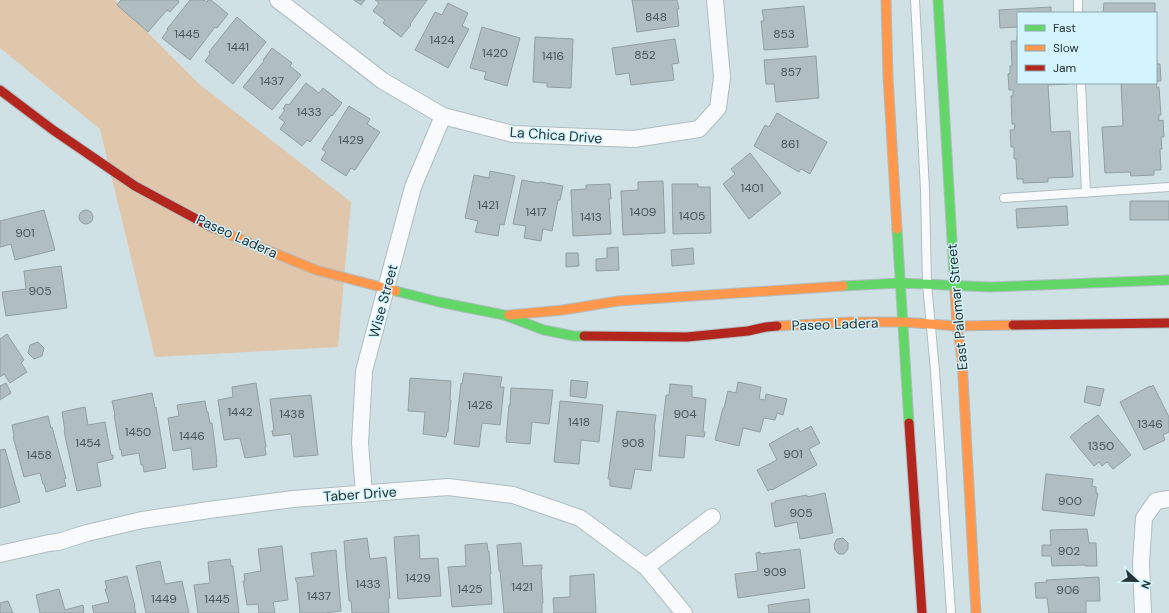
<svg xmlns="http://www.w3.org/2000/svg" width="1169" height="613" font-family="'DM Sans',sans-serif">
	<rect width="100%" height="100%" fill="#d0e1e6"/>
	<path fill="#e0c6ab" d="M0,0H115L199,84L351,202L338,347L155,357L100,129L0,48Z"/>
	<path fill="#b0bdc1" stroke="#919fa2" d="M121,0H178L179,2L170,12L167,10L148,32L117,5Z
		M190,0H204L207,2L208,0H211L228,14L217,28L215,27L190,60L162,38L168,30L167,29Z
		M354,0H365L361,5Z
		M375,0H427L410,24L411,25L401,37L383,23L385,20L373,11L379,3Z
		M632,0H677L679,9H677L679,26L637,32Z
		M448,3L468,13L462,26L469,29L448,68L415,50L435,12L442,15Z
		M1104,3H1155V13H1103Z
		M804,6L808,47L764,50L761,21H764L762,10Z
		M1051,7V13H1018V27L1000,28L999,10Z
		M237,17L266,42L233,84L205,61L210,54L209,52Z
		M482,27L520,38L507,86L484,79L486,72L470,68Z
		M1017,36H1018V83H1068V84L1048,85L1051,132L1070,131L1073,177L1048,178V182L1023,183V179H1017L1016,159H1014V147H1011L1010,130H1014L1015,124H1012L1011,96H1013V90H1009L1008,74L1010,73V66H1012L1011,41H1017Z
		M535,37L573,39L571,88L547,87V83L533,82Z
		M675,39L679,63L672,64L674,80L631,85L629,73L616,75L612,48Z
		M272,48L292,63L290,66L301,75L272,110L243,87L264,61L263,60Z
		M1156,52L1157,64H1160L1161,81H1156L1157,88L1159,87L1161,115H1159V121L1163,120L1164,137H1161L1162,149H1160L1161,170H1154V175L1131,176L1130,172L1105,173L1102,127L1123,126L1121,83H1156Z
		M816,56L819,98L776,102L774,84H766L764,60Z
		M306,83L319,93L323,88L342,103L332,116L331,115L310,142L307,140L302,146L280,129L285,122L279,118L285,110L283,109L286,104L289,105Z
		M349,106L370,119L367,124L380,132L355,170L351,168L346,176L321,160L326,152L322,149Z
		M777,113L827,142L810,174L801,169L799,172L754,146L765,125L769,127Z
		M750,153L781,193L749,219L723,184L735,174L731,169Z
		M490,171L515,176L504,225L500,224L498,236L475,232L478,221L465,218L474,175L489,178Z
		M522,180L539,183L540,182L563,186L560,200H558L552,231L543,229L541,241L524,238L526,226L513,224Z
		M663,181L665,233L623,235L621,191L638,190V182Z
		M610,184L611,199H609L611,234L573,236L571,190L586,189V185Z
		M672,184H698V187H710L711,233L673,234Z
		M1130,201H1169V220H1130Z
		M1067,206L1068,225L1017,228L1016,209Z
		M79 217a7 7 0 1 1 14 0a7 7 0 1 1-14 0Z
		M44,210L55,250L15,260L11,244L0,247V221Z
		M618,247L619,270L596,271V259L607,258V248Z
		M693,248L694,264L672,266L671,250Z
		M566,253H578L579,266L566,267Z
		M61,266L67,308L6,316L2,292L26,289L24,271Z
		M7,334L24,360L21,363L27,372L10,383L4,374L0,377V339Z
		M38,342L44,348L42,356L34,359L28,353L30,345Z
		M464,373L502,377L500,387H504L500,425L482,423L479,447L454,444L461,383L462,384Z
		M410,378L451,381L450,400H451L448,432H447L446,437L423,434L425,412L408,411Z
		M571,380L588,382L586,398L570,396Z
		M738,382L761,387L759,399L765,400L766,394L787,399L783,415L777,413L775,420L764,418L760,432L743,428L739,446L715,440L723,408H724L728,391L736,393Z
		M6,383L11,393L0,400V386Z
		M256,383L266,447H265L266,455L245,458L240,438L224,440L218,400L233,397L232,387Z
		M670,384L692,386V397L706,399L703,432H705L704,437L686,435L684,458L659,456L666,395H669Z
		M1153,385L1169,417V432L1163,435L1165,440L1144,450L1120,402L1150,386L1151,387Z
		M1087,386L1104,389L1100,406L1084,402Z
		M511,388L553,390L549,424L532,422L530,444L506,442L507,439H506L509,405H510Z
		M152,393L155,408L156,407L166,468L144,472L143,465H141L139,453L122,456L121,449L120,450L114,415H115L112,401Z
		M311,395L318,455L294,457L291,434L273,436L272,431H274L270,399Z
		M205,401L207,412H208L210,423H212L217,462H216L217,467L193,470L191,448L173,451L168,418L179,416L177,405Z
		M560,401L603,405L599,442L581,440L579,464L554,462Z
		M85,407L88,425L105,422L111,455H113V459L97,463L101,486L77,491L64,431H65L62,412Z
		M617,411L656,415L654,430H655L651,471L635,469L631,489L610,486V479H608Z
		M1098,415L1131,455L1113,469L1107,462L1102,466L1099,462L1094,466L1070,437L1086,423V424Z
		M48,416L51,428L52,427L66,478L64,479L66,486L46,492L44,484H43L40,473L24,477L13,437L14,436L12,425Z
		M811,426L820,443L809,449L817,465L772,490L771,489L768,491L757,470L777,460L769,444L798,428L800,432Z
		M5,449L20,502L0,508V450Z
		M1046,474L1093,479L1092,486L1096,487V493H1098L1094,516L1042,510Z
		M825,493L833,533L800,539L797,522L775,527L771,503H775V501L807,495V497Z
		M1087,529L1089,543H1096L1097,566H1085V565L1052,566L1051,556H1042V545H1051L1050,530Z
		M419,535L420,559L438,558L441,596L398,599L394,537Z
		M367,538L370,559L386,557L390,598H388L389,613H352L351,601H349L346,570L344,541Z
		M843,538L848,543V549L844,554H839L835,550L834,544L837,539Z
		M487,543L488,551H489L491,574H490L492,604L452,607L448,567L466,566L465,545Z
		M521,543L523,566L542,565V569H541L543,603H542V613H504L500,571H499L497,545Z
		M282,546L288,600L273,602L275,613H259L258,604L247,605L243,581H245L244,574L261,571L258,549Z
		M800,549L805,588L738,598L735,574L758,571L756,553L760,552V554Z
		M336,550L341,611L324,613H300L297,582L296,581L295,578L314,576L311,553Z
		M230,559L231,566H233L239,613H198L194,585L210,583L208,562Z
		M160,561L165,584L182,581L189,613H146L136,566Z
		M594,574L596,613H554L553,598L570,597V576Z
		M127,576L135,606H134L136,613H94L92,606L109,602L105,589H107L105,581Z
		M1099,577L1100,601H1086V613H1049L1047,598H1036L1035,583L1047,582L1046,580Z
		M59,589L65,610L83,605L84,612H83V613H40L36,595Z
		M809,599L810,613H769L768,605Z
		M8,601L13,613H0V603Z"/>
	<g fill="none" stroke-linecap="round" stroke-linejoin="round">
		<g stroke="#afbdc1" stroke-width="10">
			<path id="lane" d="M915,0L925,190L927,284L935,371L951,613
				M1078,0V13
				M1081,83L1086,193
				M1004,198L1169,187"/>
		</g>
		<g stroke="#afbdc1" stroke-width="18">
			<path id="street" d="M278,0L383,81L443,116L513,134L634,139L699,129L718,108L722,77L715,0
				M364,494L360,443L364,371L413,187L443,116
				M0,554L49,543L58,542L87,533L142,520L209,510L293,499L448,487L513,495L580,518L646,567L684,613
				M646,567L712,517
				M1143,613L1141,563L1144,518L1156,501L1169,499"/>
		</g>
		<g stroke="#afbdc1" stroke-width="11">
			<path id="fast" d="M938,0L955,292
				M897,229L909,423
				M843,286L900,283L990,287L1169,280
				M396,291L439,302L504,315L544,330L574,336H584"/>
		</g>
		<g stroke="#afbdc1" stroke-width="11">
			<path id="slow" d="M886,0L888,77L897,229
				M213,228L316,270L396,291
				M955,292L957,326L962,359L976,613
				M509,315L563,310L618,301L843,286
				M777,326L850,322H902L957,326L1013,325"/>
		</g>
		<g stroke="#afbdc1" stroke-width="11">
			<path id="jam" d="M0,90L53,130L135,186L213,228
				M1013,325L1169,323
				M584,336L687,337L748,331L766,327L777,326
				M909,423L922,613"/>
		</g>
		<use href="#lane" stroke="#f8fafb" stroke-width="8"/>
		<use href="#street" stroke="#f8fafb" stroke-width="16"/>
		<use href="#fast" stroke="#63d668" stroke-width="9"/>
		<use href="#slow" stroke="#ff974d" stroke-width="9"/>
		<use href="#jam" stroke="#b3261e" stroke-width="9"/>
	</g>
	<g text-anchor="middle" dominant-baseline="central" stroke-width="3" stroke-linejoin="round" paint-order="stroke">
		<g font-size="12" fill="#485659">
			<text x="656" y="17">848</text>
			<text x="187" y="34">1445</text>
			<text x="784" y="34">853</text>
			<text x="442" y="40">1424</text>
			<text x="238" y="47">1441</text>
			<text x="495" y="53">1420</text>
			<text x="645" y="55">852</text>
			<text x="553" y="56">1416</text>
			<text x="791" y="72">857</text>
			<text x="272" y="81">1437</text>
			<text x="309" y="112">1433</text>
			<text x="351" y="140">1429</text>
			<text x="790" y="144">861</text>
			<text x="752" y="188">1401</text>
			<text x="488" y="205">1421</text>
			<text x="536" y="212">1417</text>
			<text x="643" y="212">1409</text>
			<text x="692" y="216">1405</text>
			<text x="591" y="217">1413</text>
			<text x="25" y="233">901</text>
			<text x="40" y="291">905</text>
			<text x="480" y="405">1426</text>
			<text x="240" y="412">1442</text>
			<text x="292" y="414">1438</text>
			<text x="685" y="414">904</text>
			<text x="579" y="422">1418</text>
			<text x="1150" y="424">1346</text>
			<text x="138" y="432">1450</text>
			<text x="192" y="436">1446</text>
			<text x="88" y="443">1454</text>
			<text x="633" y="443">908</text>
			<text x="1101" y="446">1350</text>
			<text x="793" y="454">901</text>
			<text x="39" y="455">1458</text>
			<text x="1070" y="501">900</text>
			<text x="801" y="513">905</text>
			<text x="1069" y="551">902</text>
			<text x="775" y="572">909</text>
			<text x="418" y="578">1429</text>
			<text x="368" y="584">1433</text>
			<text x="522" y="587">1421</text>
			<text x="470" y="589">1425</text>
			<text x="1068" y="590">906</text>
			<text x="319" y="596">1437</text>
			<text x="164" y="599">1449</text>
			<text x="217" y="599">1445</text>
		</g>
		<g font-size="14" fill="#263336" stroke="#d3f4fd">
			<text transform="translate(556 135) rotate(4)">La Chica Drive</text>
			<text transform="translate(237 236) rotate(24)">Paseo Ladera</text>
			<text transform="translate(383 301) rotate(-75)">Wise Street</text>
			<text transform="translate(957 307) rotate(-95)">East Palomar Street</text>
			<text transform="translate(835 324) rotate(-2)">Paseo Ladera</text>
			<text transform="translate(360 494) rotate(-4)">Taber Drive</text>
		</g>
	</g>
	<rect x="1017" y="12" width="140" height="72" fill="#d3f4fd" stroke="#8ea7ad"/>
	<rect x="1025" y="25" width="20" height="6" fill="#63d668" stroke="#8ea7ad"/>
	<text x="1053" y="32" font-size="12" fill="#263336">Fast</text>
	<rect x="1025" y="45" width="20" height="6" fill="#ff974d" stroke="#8ea7ad"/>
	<text x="1053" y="52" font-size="12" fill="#263336">Slow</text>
	<rect x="1025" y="65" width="20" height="6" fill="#b3261e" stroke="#8ea7ad"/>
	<text x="1053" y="72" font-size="12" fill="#263336">Jam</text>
	<g transform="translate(1137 581) rotate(112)" stroke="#d3f4fd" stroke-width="3" paint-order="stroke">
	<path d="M0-3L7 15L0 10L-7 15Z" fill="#263336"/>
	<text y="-6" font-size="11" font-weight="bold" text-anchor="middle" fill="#263336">N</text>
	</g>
</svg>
